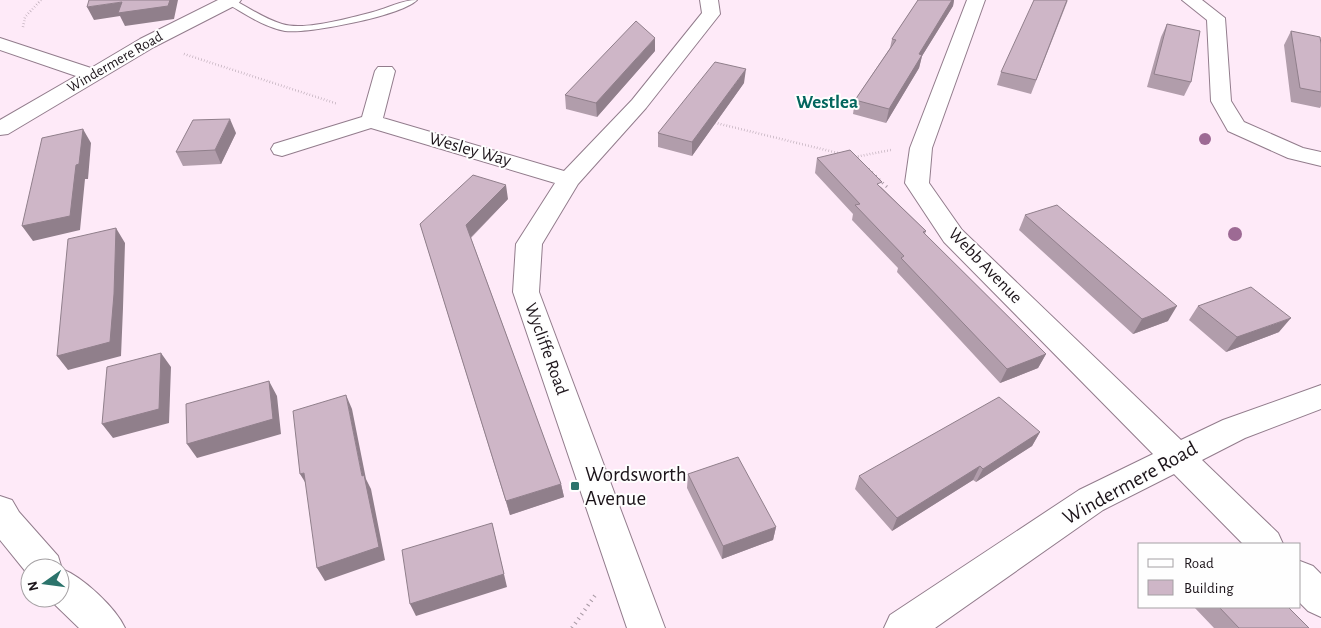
<svg xmlns="http://www.w3.org/2000/svg" width="1321" height="628" font-family="'Alegreya Sans',sans-serif">
	<rect width="100%" height="100%" fill="#feeaf8"/>
	<g fill="none" stroke-linecap="round" stroke-linejoin="round">
		<g stroke="#927c8c" stroke-width="2">
			<path id="lane" d="M225,0H234C249,8 265,19 282,24C304,31 350,18 373,12C388,8 402,0 417,0C401,16 308,34 285,31C263,27 244,13 226,3Z"/>
		</g>
		<g stroke="#927c8c" stroke-width="2">
			<path id="street" d="M218,0H241L238,4L154,47L8,134L0,135V120L76,76L0,50V38L91,68L140,39Z
				M700,0H718L720,14L646,108L578,184L542,244L539,292L665,628H627L513,292L516,244L555,183L371,128L282,156L274,154L271,149L274,144L362,117L375,71L378,67H392L395,71L383,118L564,171L632,100L702,13Z
				M967,0H985L932,148L929,183L962,230L1181,440L1223,420L1321,385V409L1245,438L1202,460L1278,533L1283,544H1243L1174,474L1103,510L935,628H884L890,615L1079,490L1153,454L944,242L905,183L910,148Z
				M1182,0H1202L1225,18L1231,101L1244,122L1303,148L1321,152V166L1288,158L1228,131L1211,101L1207,20Z
				M0,496L12,500L19,512L58,556L62,569C83,577 116,608 125,628H79L48,598H60V568H30V577L0,540Z
				M1300,561L1313,566L1321,574V617L1308,611L1300,603Z"/>
		</g>
		<path stroke="#a899a4" stroke-width="2.5" stroke-dasharray="0.5 2.5" stroke-linecap="butt" d="M23,27L25,17L41,0
			M184,54L338,104
			M712,122L842,154
			M855,157L891,150"/>
		<path stroke="#a899a4" stroke-width="3" stroke-dasharray="1 4" stroke-linecap="butt" d="M868,169L887,187"/>
		<path stroke="#a899a4" stroke-width="4" stroke-dasharray="1 4.5" stroke-linecap="butt" d="M572,628L596,594"/>
		<use href="#lane" fill="#fff" fill-rule="evenodd"/>
		<use href="#street" fill="#fff" fill-rule="evenodd"/>
	</g>
	<g fill="#9d6a94">
		<circle cx="1205" cy="139" r="6"/>
		<circle cx="1235" cy="234" r="7"/>
	</g>
	<path fill="#b19dab" d="M918,0H954L953,6L922,56L919,68L886,123L853,114L855,100L890,48L892,39Z
		M1068,0L1031,94L997,85L1001,72Z
		M1167,24L1191,82L1184,96L1147,87L1161,37Z
		M1291,31L1321,44V106L1320,108L1291,102L1284,45Z
		M655,51L597,117L566,109L565,95Z
		M744,83L692,156L658,147V133Z
		M236,133L221,164L183,166L176,152Z
		M817,158L881,187L926,231L925,234L1046,354L1038,368L1000,383L897,272L898,268L852,220L853,214L815,173Z
		M508,199L471,238L561,484L564,497L510,515L420,224Z
		M1025,215L1168,321L1133,334L1019,230Z
		M1198,306L1279,332L1226,352L1189,320Z
		M1040,432L1032,446L976,482L973,480L892,531L855,489L859,476Z
		M688,474L776,527L773,540L722,559L687,488Z
		M1194,607H1288L1309,628H1214Z"/>
	<path fill="#907f8b" d="M170,0H178L174,19L125,26L120,16L94,20L87,7L122,2Z
		M952,0H954L953,6L922,56L919,68L886,123L889,109L919,54Z
		M655,38V51L597,117L596,103Z
		M746,69L744,83L692,156V142Z
		M230,119L236,133L221,164L215,150Z
		M83,129L91,143L88,179H85L80,230L33,241L22,226L76,165Z
		M506,185L508,199L469,239L466,225Z
		M116,228L125,243L123,308L121,356L68,370L57,356Z
		M1177,306L1168,321L1133,334L1142,319Z
		M1291,318L1279,332L1226,352L1237,337Z
		M161,353L171,367L169,423L113,438L102,424Z
		M1046,354L1038,368L1000,383L1007,369Z
		M269,381L277,396L281,434L197,458L187,444Z
		M346,395L352,409L366,479L371,489L385,560L325,581L317,568L362,476Z
		M1040,432L1032,446L976,482L983,469Z
		M980,466L973,480L892,531L897,518Z
		M304,473L308,487L300,474Z
		M561,484L564,497L510,515L506,501Z
		M492,523L507,587L416,616L410,604Z
		M776,527L773,540L722,559L723,546Z"/>
	<path fill="#ceb6c7" stroke="#907f8b" d="M89,0H170L168,6L118,13L122,2L87,7Z
		M918,0H952L919,54L922,55L889,109L855,100L896,40L892,39Z
		M1034,0H1067L1036,80L1001,72Z
		M636,21L655,38L596,103L565,95Z
		M1167,24L1200,31L1191,82L1154,74Z
		M1291,31L1320,37L1321,44V92L1300,88Z
		M715,62L746,69L692,142L658,133Z
		M230,119L215,150L176,152L193,120Z
		M83,129L79,164L76,165L70,216L22,226L42,138Z
		M850,150L882,182L877,184L926,231L923,232L1046,354L1007,369L901,258L904,256L855,205L860,204L817,158Z
		M473,175L506,185L466,225L561,484L506,501L420,224Z
		M1057,205L1177,306L1142,319L1025,215Z
		M116,228L114,294L110,342L57,356L68,239Z
		M1251,287L1291,318L1237,337L1198,306Z
		M161,353L159,409L102,424L107,367Z
		M269,381L273,419L187,444L186,404Z
		M346,395L362,476L364,475L379,547L317,568L304,473L300,474L293,411Z
		M999,397L1040,432L983,469L980,466L897,518L859,476Z
		M738,457L776,527L723,546L688,474Z
		M492,523L504,574L410,604L402,550Z
		M1219,607H1288L1309,628H1239Z"/>
	<rect fill="#2b736b" stroke="#fefefe" stroke-width="2" x="570" y="481" width="10" height="10" rx="2.5"/>
	<g text-anchor="middle" dominant-baseline="central" stroke-width="4" stroke-linejoin="round" paint-order="stroke">
		<g font-size="15" fill="#1c141a" stroke="#fefefe">
			<text transform="translate(115 62) rotate(-30)">Windermere Road</text>
		</g>
		<g font-size="18" fill="#1c141a" stroke="#fefefe">
			<text transform="translate(470 150) rotate(16)">Wesley Way</text>
			<text transform="translate(985 266) rotate(46)">Webb Avenue</text>
			<text transform="translate(546 349) rotate(70)">Wycliffe Road</text>
		</g>
		<g font-size="19" font-weight="bold" fill="#03665e" stroke="#fefefe">
			<text x="827" y="102">Westlea</text>
		</g>
		<g font-size="21" fill="#1c141a" stroke="#fefefe" text-anchor="start">
			<text x="585" y="474">Wordsworth<tspan x="585" dy="24">Avenue</tspan></text>
		</g>
		<g font-size="21" fill="#1c141a" stroke="#fefefe">
			<text transform="translate(1130 483) rotate(-29)">Windermere Road</text>
		</g>
	</g>
	<rect x="1138" y="543" width="162" height="65" fill="#fefefe" stroke="#a4a0a3"/>
	<rect x="1148" y="559" width="25" height="8" fill="#ffffff" stroke="#a4a0a3"/>
	<text x="1184" y="568" font-size="15" fill="#1c141a">Road</text>
	<rect x="1148" y="580" width="25" height="15" fill="#ceb6c7" stroke="#a4a0a3"/>
	<text x="1184" y="593" font-size="15" fill="#1c141a">Building</text>
	<g transform="translate(45 583) rotate(256)"><circle r="24" fill="#fefefe" stroke="#a4a0a3"/>
	<path d="M0-4L9 19L0 12L-9 19Z" fill="#2b736b"/>
	<text y="-8" font-size="14" font-weight="bold" text-anchor="middle" fill="#1c141a">N</text>
	</g>
</svg>
